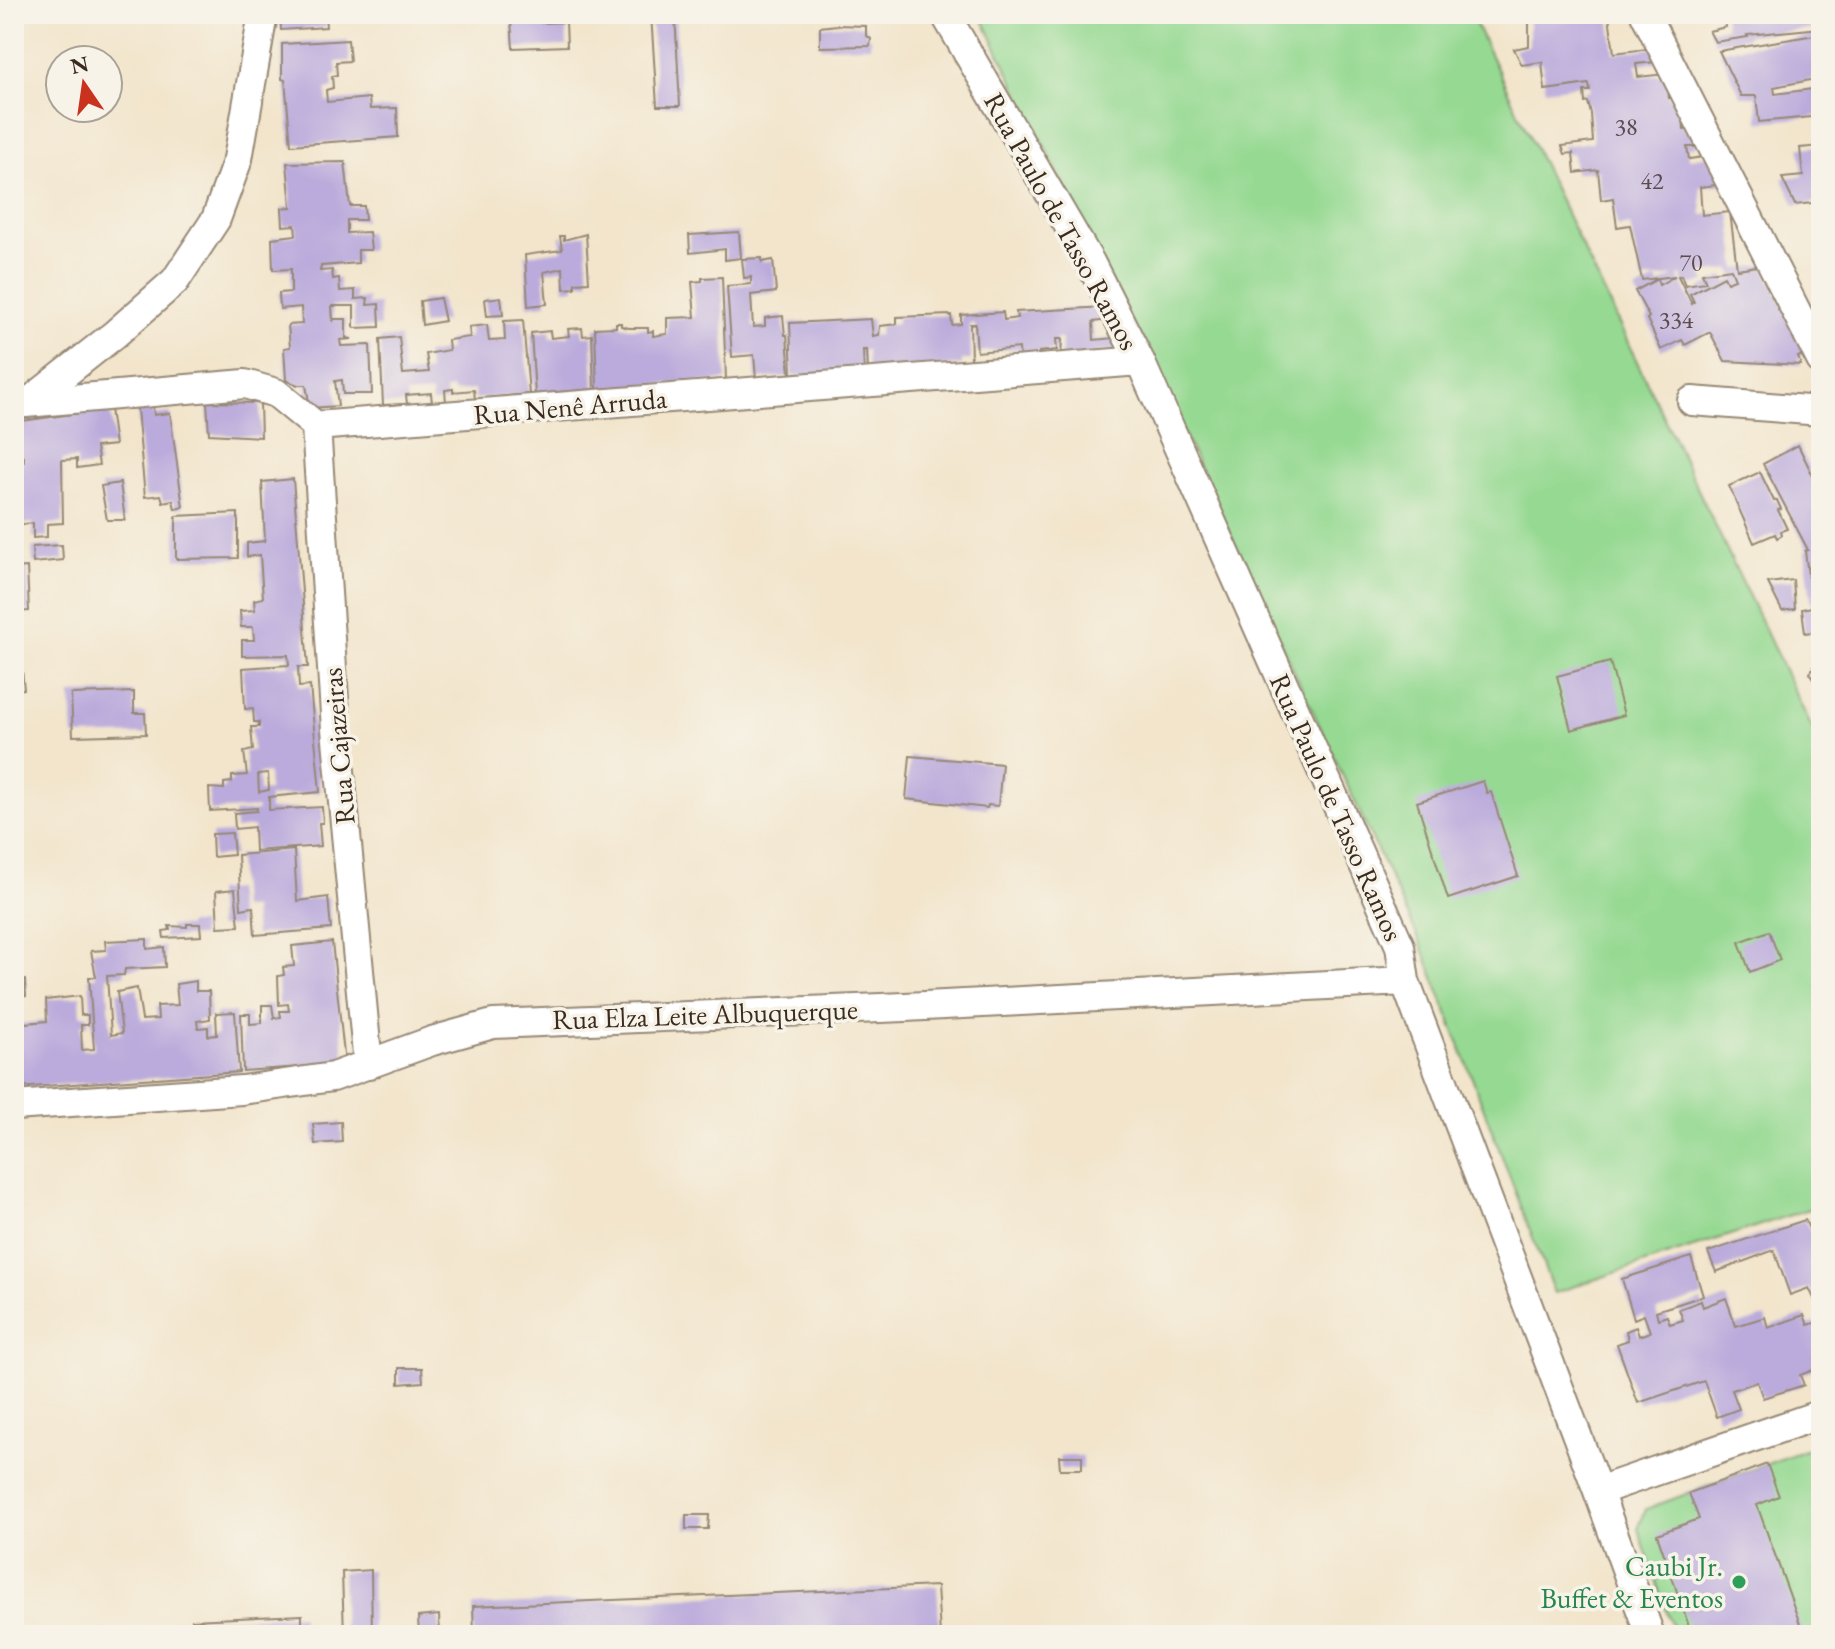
<svg xmlns="http://www.w3.org/2000/svg" width="1835" height="1649" font-family="'EB Garamond',serif">
	<rect width="100%" height="100%" fill="#f7f3e8"/>
	<filter id="ink" filterUnits="userSpaceOnUse"><feTurbulence type="fractalNoise" baseFrequency=".0125" numOctaves="2"/><feDisplacementMap in="SourceGraphic" scale="16" xChannelSelector="R" yChannelSelector="G"/><feConvolveMatrix kernelMatrix="1 2 1 2 8 2 1 2 1" color-interpolation-filters="sRGB"/></filter>
	<filter id="wash" filterUnits="userSpaceOnUse"><feTurbulence type="fractalNoise" baseFrequency=".006" numOctaves="4" result="noise"/><feDisplacementMap in="SourceGraphic" scale="32" xChannelSelector="R" yChannelSelector="G"/><feGaussianBlur stdDeviation="1.8" result="paint"/><feColorMatrix in="noise" values="0 0 0 0 0 0 0 0 0 0 0 0 0 0 0 0 0 1.4 0 .05"/><feComposite in="paint" operator="in"/></filter>
	<g filter="url(#wash)">
		<rect width="100%" height="100%" fill="#f2e5cc"/>
		<path fill="#95d992" stroke="#688258" stroke-width="2" d="M980,14H1471L1821,747V1205L1554,1293L1421,944L1150,361Z
			M1821,1444V1635H1675L1638,1529L1646,1509Z"/>
		<g id="blocks">
			<path fill="#bbabdc" fill-rule="evenodd" d="M280,14H325L326,27L281,30Z
				M651,14H675L680,106H657Z
				M1529,14H1588V18L1609,16L1614,53L1655,48L1656,62L1636,64L1638,77L1666,74L1669,98L1682,96L1684,130L1694,129L1695,147H1687L1689,159L1710,156L1724,184L1700,187L1702,215L1730,212L1737,269L1763,265L1807,353L1798,357L1801,365L1725,361L1710,332L1685,345L1682,340L1661,350L1647,319L1649,317L1635,291L1657,279L1659,285L1675,276L1642,280L1630,225L1617,227L1613,198L1601,200L1598,170L1575,173L1573,153L1565,154L1562,146L1593,142L1591,114L1588,102L1585,103L1584,91H1590L1589,84L1545,90L1542,62L1522,65L1514,49L1529,46ZM1731,269L1735,279L1727,282L1724,276L1690,294L1694,302L1692,304L1678,276L1681,275L1685,285L1706,282L1702,273Z
				M1724,14H1821V28L1747,35L1748,37L1715,42L1709,31L1726,27Z
				M541,19L542,23L566,22L567,46L513,48L511,21Z
				M837,25L866,26V35L871,39L870,46L820,47V27Z
				M1821,34V78L1774,87L1775,94L1821,88V116L1759,122L1756,96H1741L1719,51Z
				M348,40L350,61L336,62L337,75L332,76L333,88L326,90L327,102L369,98L370,109L397,108L398,137L291,145L285,80L282,79V44Z
				M1821,146V202L1795,205L1782,178L1803,176L1800,148Z
				M345,162L350,206H364L365,220H347V233L369,232L371,250H358V263L321,266L320,271L332,270L333,279L339,278L340,291L355,290V299L368,298L367,305L379,304L380,327L354,328V306H332L333,322L334,319H346V338L352,339L340,340L341,346L370,345L372,394H343L342,380L335,381L338,406L310,408L306,385H298L286,380L284,348L290,347L288,325L302,324L301,307L280,309L279,293L291,292V269L273,270L272,238L296,235L295,225L283,226L282,208L291,207L287,163Z
				M739,232L741,258L725,260V249L690,253L689,235Z
				M586,234L589,282L575,283V288L564,289L563,268L544,272L547,304L528,306L525,255L562,250L560,236H564V240Z
				M762,258V262L773,260L776,292L751,295L753,327L765,326V318L783,316L785,335H787L790,376L756,379L754,355L732,357L727,286L751,284V277L744,278L742,259Z
				M722,277L726,380L597,389L595,328L616,327V323H621V326L629,328H648V332L653,331V336L667,334V318L695,317L692,282L702,281V278Z
				M501,297L503,315L487,316L485,299Z
				M440,298L445,321L422,325L420,301Z
				M1106,307L1110,320L1093,322L1094,340L1114,338L1117,349L1061,358L1062,339H1056L1057,350L1039,352L1040,359L1020,361L1019,348L977,352L975,324H970L971,360H962V365L868,371L867,350H863L864,372L792,376L790,323L871,319L873,336L879,335L880,326L897,324V317L951,315L952,325L961,324V315L1003,312L1004,320L1017,318L1016,312Z
				M523,320L529,394L475,399L474,390L453,392V389L445,390L446,402L432,403L431,393L406,395L407,404L383,405L380,339L399,337L403,374L429,372L426,354L449,350L448,340L470,337L469,327L487,325L489,341L505,340L504,321Z
				M582,328L583,336L592,335L594,389L535,394L531,333L550,331L551,338L569,336L568,329Z
				M207,402L260,403L261,437L209,434Z
				M140,406H153L154,415L170,413L183,507L175,509L173,500L163,502L161,495L145,497L137,409Z
				M110,409L115,445L96,447L99,465L77,468V459L62,460L63,523L47,524V537L33,538V523L14,525V477H19V461H24V457L18,458L17,447L14,448V422Z
				M1798,445L1821,492V631L1805,633L1802,609L1812,607L1805,551L1808,550L1763,464Z
				M1760,472L1774,501L1777,500L1781,509L1778,510L1787,529L1781,531L1782,535L1777,538L1775,534L1754,543L1729,486Z
				M293,479L308,667H298L299,687L310,686L320,792L269,797V810L322,807L323,823H319L321,846L255,851L254,827L235,829L234,813L257,811V808L210,811L209,788L224,789V783L232,782V776L247,775L244,752L253,750L251,727H259V722H254L253,708L245,709L243,668L289,665L288,655L242,656V640H254L253,627H241L240,611L255,610L254,600L263,598L260,555L247,557V543L265,541L262,482ZM268,773L269,790L259,792L258,774Z
				M120,483L125,520H107L101,486Z
				M238,513V558L176,559V516Z
				M62,545L63,560L33,563L32,547Z
				M27,567L29,611L14,612V568Z
				M1793,580L1795,609L1782,611L1768,583Z
				M1610,662L1624,715L1571,730L1557,676Z
				M1821,665V697L1810,673L1814,666Z
				M14,670H22L24,689L14,690Z
				M134,692V713H145L146,734L73,736L71,694Z
				M910,756L1002,764L998,806L988,805L987,808L906,799Z
				M1483,781L1487,793L1491,792L1518,876L1448,899L1417,802Z
				M232,833L234,855L213,857L212,834Z
				M294,850L297,901L328,897L331,929L255,935L253,907L241,909L238,855Z
				M235,889L239,926L218,927L216,891Z
				M187,924H200L201,936L164,938L163,931L170,930L169,926L187,927Z
				M1769,931L1780,960L1750,972L1739,942Z
				M147,939V949L164,947L165,967L125,969L124,975L107,976L111,1035L122,1033L117,992L137,988L142,1020L158,1019L157,1006L178,1005L176,984L196,981V991H209L210,1019L197,1021L198,1028L208,1027V1036L217,1035L216,1013L235,1012L239,1072L17,1088L14,1024L47,1021L46,1000L80,996L81,1015H88V1025H81L82,1050L94,1049L89,977H96L91,951L106,950L105,941Z
				M332,942L345,1064L243,1071L241,1014H250V1024L262,1023V1005H272L274,1018L281,1017L280,1011H289L288,1004L279,1005L278,976L284,975L283,967L294,966L292,946Z
				M25,980L26,996L14,997V981Z
				M341,1122L342,1142L315,1144L313,1124Z
				M1805,1220L1821,1254V1313L1809,1288L1790,1295L1774,1250L1716,1272L1708,1252Z
				M1691,1257L1703,1296L1656,1311L1658,1319L1667,1316L1670,1324L1683,1320L1679,1309L1701,1301L1703,1307L1726,1298L1736,1326L1765,1317L1768,1328L1804,1315L1808,1325L1821,1321V1367L1800,1375L1804,1385L1763,1398L1757,1382L1732,1390L1739,1409L1717,1417L1704,1381L1638,1403L1617,1344L1628,1340L1626,1331L1636,1327L1639,1336L1650,1332L1644,1315L1634,1319L1622,1279Z
				M399,1368H422L423,1382L399,1384Z
				M1059,1456H1082V1469H1060Z
				M1767,1464L1779,1496L1757,1505L1804,1635H1741L1740,1631L1731,1635H1692L1657,1534L1699,1519L1689,1493Z
				M686,1515H709L708,1529H686Z
				M371,1570L372,1635H344L342,1572Z
				M937,1586L940,1635H474L473,1606Z
				M302,1615V1635H192V1620Z
				M439,1615L440,1635H419L418,1617Z"/>
		</g>
	</g>
	<g filter="url(#ink)">
		<use href="#blocks" fill-opacity="0" stroke="#968875" stroke-width="2"/>
		<g fill="none" stroke-linecap="round" stroke-linejoin="round">
			<g stroke="#968875" stroke-width="32">
				<path id="minor" d="M945,14L1090,262L1140,361L1400,946L1405,981L1598,1491L1650,1635
					M1645,14L1821,360
					M1692,401L1821,411
					M29,402L115,334L175,281L216,219L238,159L263,14
					M14,404L245,384L276,393L316,426L1140,361
					M316,426L336,729L368,1065
					M14,1106L242,1090L333,1077L432,1041L493,1024L905,1007L1405,981
					M1598,1491L1821,1414"/>
			</g>
			<use href="#minor" stroke="#fff" stroke-width="28"/>
		</g>
	</g>
	<circle fill="#2e9e5b" stroke="#f7f3e8" stroke-width="3" cx="1739" cy="1582" r="8"/>
	<g text-anchor="middle" dominant-baseline="central" stroke-width="7" stroke-linejoin="round" paint-order="stroke">
		<g font-size="24" fill="#5b4a4e">
			<text x="1626" y="126">38</text>
			<text x="1652" y="180">42</text>
			<text x="1691" y="262">70</text>
			<text x="1676" y="319">334</text>
		</g>
		<g font-size="28" fill="#3b2a1e" stroke="#f7f3e8">
			<text transform="translate(1062 221) rotate(61)">Rua Paulo de Tasso Ramos</text>
			<text transform="translate(570 406) rotate(-5)">Rua Nenê Arruda</text>
			<text transform="translate(338 746) rotate(-95)">Rua Cajazeiras</text>
			<text transform="translate(1337 807) rotate(66)">Rua Paulo de Tasso Ramos</text>
			<text transform="translate(705 1014) rotate(-2)">Rua Elza Leite Albuquerque</text>
		</g>
		<g font-size="28" fill="#27864d" stroke="#f7f3e8" text-anchor="end">
			<text x="1723" y="1566">Caubi Jr.<tspan x="1723" dy="32">Buffet &amp; Eventos</tspan></text>
		</g>
	</g>
	<rect width="1835" height="1649" fill="none" stroke="#f7f3e8" stroke-width="48"/>
	<g transform="translate(84 84) rotate(347)"><circle r="38" fill="#f7f3e8" stroke="#aca397" stroke-width="2"/>
	<path d="M0-6L14 30L0 20L-14 30Z" fill="#c8321e"/>
	<text y="-12" font-size="22" font-weight="bold" text-anchor="middle" fill="#3b2a1e">N</text>
	</g>
</svg>
